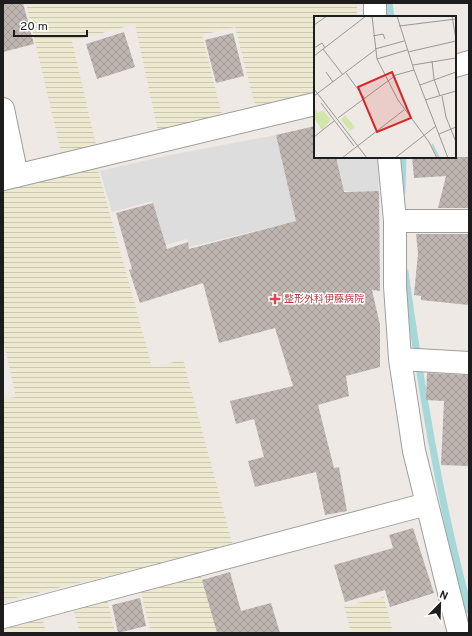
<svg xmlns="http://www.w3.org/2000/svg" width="472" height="636" font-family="Overpass,'Noto Sans JP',sans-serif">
	<defs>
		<pattern id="farmland-rules" width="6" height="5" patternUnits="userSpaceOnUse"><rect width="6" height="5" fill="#ece9d0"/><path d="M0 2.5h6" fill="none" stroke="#cac7b2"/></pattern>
		<pattern id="building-cross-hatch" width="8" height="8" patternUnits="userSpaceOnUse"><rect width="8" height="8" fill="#beb4b0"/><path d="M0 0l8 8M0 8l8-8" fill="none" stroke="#a39a97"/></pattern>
	</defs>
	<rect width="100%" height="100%" fill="#eee9e4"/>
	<path fill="url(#farmland-rules)" d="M26,3H357V17H315V91L256,109L235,27L202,35L222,115L158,132L135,24L72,41L96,145L62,156Z
		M97,167L152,367L183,360L233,546L3,601V399L16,397L3,339V191Z
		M201,576L217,633H151L141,592Z
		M384,597L393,633H351L344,606Z
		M107,599L115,633H80L73,608Z
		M42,617L46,633H3V627Z"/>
	<path fill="#ddd" d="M276,135L289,188L336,157H378L379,191H324L305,219L189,247L187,239L166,245L152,201L112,212L100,171L165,156Z"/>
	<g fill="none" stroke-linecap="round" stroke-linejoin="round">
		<path stroke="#a6d7d9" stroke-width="7" d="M389,3L391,17
			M402,192L403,157
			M405,272C421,386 439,499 469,610"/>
	</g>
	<path fill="url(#building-cross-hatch)" d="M3,3H23L34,44L3,52Z
		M124,32L135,67L97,79L86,44Z
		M233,33L244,76L216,83L205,40Z
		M315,126V157H336L344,192L379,191L380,291L372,290L380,325V367L346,376L349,396L318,405L334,468L339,467L347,511L325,515L316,472L255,487L248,461L264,457L254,419L236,424L230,401L293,386L275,328L219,343L203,283L140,303L129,270L132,269L116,213L153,203L167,249L188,242L189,249L296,221L276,135Z
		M412,157H469V208H438L446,176L414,178Z
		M416,234H469V305L421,300V296L414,295L418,253Z
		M427,373L469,375V466L441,465L444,401L426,400Z
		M413,528L434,593L390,607L385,590L345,602L334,565L393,548L389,535Z
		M230,572L241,611L271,603L280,633H217L202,580Z
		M140,598L146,626L118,633L112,605Z"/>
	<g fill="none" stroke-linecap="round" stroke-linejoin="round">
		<g stroke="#9e9e9e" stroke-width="24">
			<path id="minor" d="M375,3V17
				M455,66L469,62
				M3,109L17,176
				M389,157L395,221V286L400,359L414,451L459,633
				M3,179L315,104
				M395,221H469
				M400,359L469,363
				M3,617L427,504"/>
		</g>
		<use href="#minor" stroke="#fff" stroke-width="22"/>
	</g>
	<path fill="#e0444e" stroke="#fff" stroke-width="1.5" d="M273 293h4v4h4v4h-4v4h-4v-4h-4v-4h4z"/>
	<g text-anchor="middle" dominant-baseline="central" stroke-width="3" stroke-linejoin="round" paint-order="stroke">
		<g font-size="10" fill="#be3a42" stroke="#fff" text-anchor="start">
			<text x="284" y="299">整形外科伊藤病院</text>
		</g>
	</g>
	<g transform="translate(314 16)">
		<rect width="142" height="142" fill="#eee9e4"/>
		<path d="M0,92L4,97L9,94L17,104L8,114L0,102Z" fill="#d2e6ac"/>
		<path d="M31,99L41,111L36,115L27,104Z" fill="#d2e6ac"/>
		<path fill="none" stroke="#a6d7d9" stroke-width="2" d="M118,128L125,142"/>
		<path fill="none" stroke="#9a9794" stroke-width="1" d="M58,0L63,43L84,84L115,126L123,142M83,0L100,54L134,142M138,0L142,23M0,9L13,0M85,10L142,3M59,20L69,18L71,23M0,32L8,27L11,32M9,33L29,59M61,33L90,25M94,36L142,25M0,40L52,0M63,43L93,34M118,45L120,63L126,80M99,49L142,42M12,56L19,66M32,57L51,83M106,69L142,56M0,73L53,142M0,80L61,34M128,80L132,101L142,126M111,84L142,75M7,87L40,130M24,102L82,59L100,54M125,118L142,111M0,121L20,105M28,142L90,94M81,142L122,110"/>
		<path fill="#d62828" fill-opacity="0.15" stroke="#d62828" stroke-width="2" d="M78,56L97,102L63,116L44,71Z"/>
		<rect width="142" height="142" fill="none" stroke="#1d1d1d" stroke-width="2"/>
	</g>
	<rect width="472" height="636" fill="none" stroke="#1d1d1d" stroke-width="8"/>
	<g transform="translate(440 604) rotate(23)" stroke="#ffffff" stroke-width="3" paint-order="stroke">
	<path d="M0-3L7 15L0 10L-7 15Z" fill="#1d1d1d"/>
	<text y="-6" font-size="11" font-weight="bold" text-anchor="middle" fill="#1d1d1d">N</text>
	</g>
	<path d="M14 30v6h73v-6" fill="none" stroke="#1d1d1d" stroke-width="2"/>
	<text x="20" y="30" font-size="12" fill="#1d1d1d" stroke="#ffffff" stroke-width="3" paint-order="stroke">20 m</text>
</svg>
